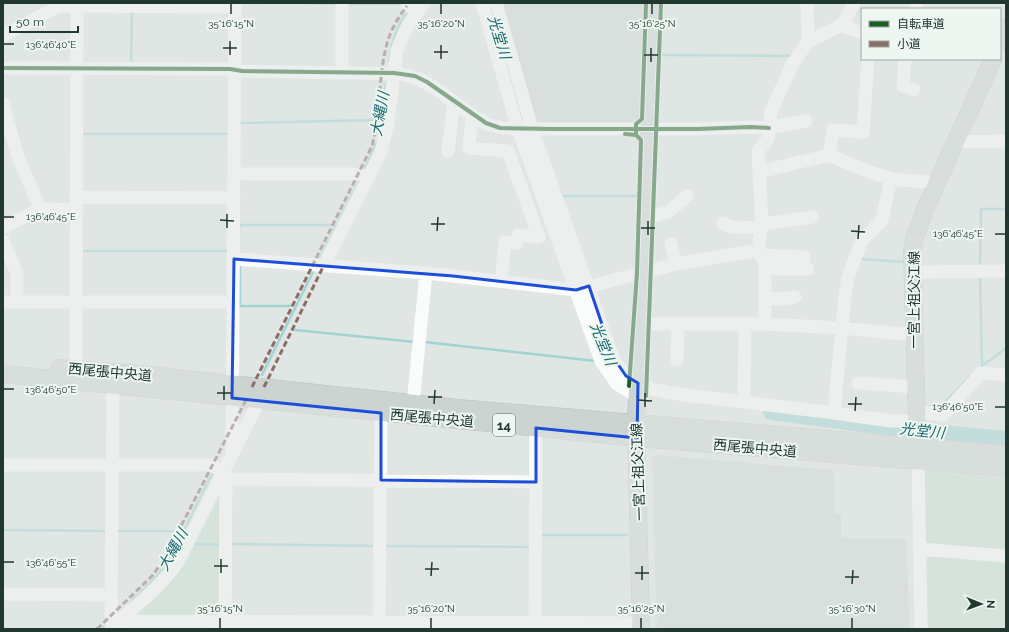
<svg xmlns="http://www.w3.org/2000/svg" width="1009" height="632" font-family="Raleway,'Noto Sans JP',sans-serif">
	<rect width="100%" height="100%" fill="#e0e6e3"/>
	<path fill="#ced8d3" d="M499,3H645L640,119L636,122H535Z
		M657,455L830,470L834,474V514H841V538H904L907,542L909,629H657L652,458Z"/>
	<path fill="#c9dfce" d="M924,471L1006,478V553L926,547Z
		M222,482V544H190Z
		M189,545L222,546L221,619L132,618Z
		M930,554L1006,561V629H928L927,558Z"/>
	<g fill="none" stroke-linecap="round" stroke-linejoin="round">
		<path stroke="#a1d2d4" stroke-width="2.5" d="M240,3H261
			M303,3L339,4
			M347,4H403
			M660,55L793,56
			M389,61C391,41 397,27 408,10
			M131,64L132,10
			M240,123L375,120
			M380,131L386,82
			M80,134H230
			M365,168L376,143
			M559,196H637
			M240,227V225H331
			M80,251H228
			M320,258L360,179
			M860,259L906,262
			M240,267V306H290
			M980,267L981,209H1006
			M980,275L982,366
			M295,330L415,342
			M425,342L596,361
			M981,367L1006,348
			M262,375L314,270
			M945,402L970,376
			M3,530L108,531
			M116,531H176
			M540,535H627
			M192,544L222,545
			M229,544L376,546
			M384,546L531,547
			M132,601L157,576L169,560L213,472
			M102,629L104,627"/>
		<path stroke="#a1d2d4" stroke-width="16" d="M492,14L530,143
			M771,412L900,429L1006,439"/>
		<g stroke="#bbc3bf" stroke-width="18">
			<path id="major" d="M1000,43L1006,27
				M59,368L139,374L457,408L1006,454
				M3,374L637,438L1006,468
				M918,458L912,253L914,239L926,207L993,59
				M641,629L636,423L654,3"/>
		</g>
		<path stroke="#fafbfb" stroke-width="13" d="M342,3V72
			M482,3L518,129L601,361L617,384L638,397
			M496,3L533,132L613,357C626,382 643,388 670,393L834,413L890,421H916
			M807,3L808,42
			M407,6L409,3
			M916,9L917,3
			M840,25L862,33
			M3,36L59,6L235,7
			M905,59L903,86L914,90
			M3,68L230,69L242,71L402,74C436,80 455,108 485,123C495,128 505,128 515,129H697L751,127L769,128L806,121
			M3,104L17,154L40,209L3,228
			M472,115L469,148L508,151L539,237L518,235L517,243L505,242L501,281
			M957,142L1006,141
			M448,151L454,101
			M829,155L833,130L863,132L868,59
			M759,172L829,155L864,170L891,179
			M234,174H360L368,179
			M76,197L234,198
			M40,209L76,210
			M645,218L668,212L687,196
			M723,223L730,227L762,228
			M762,224L812,217
			M3,241L17,273V302
			M671,244L676,264
			M761,255L804,257
			M234,259L426,273L576,290L676,264L758,250
			M765,263L777,269H808
			M324,265L381,152L388,122L397,50L407,27L424,3
			M912,272L1006,271
			M766,298L781,299L795,297
			M3,302H233
			M641,324H765L842,328L913,335
			M765,324V263L758,250L762,224L758,151L768,139L771,111L793,63L808,42L843,24L854,3
			M677,360L678,325
			M76,370L77,3
			M858,383L915,387
			M113,385L111,616L112,621L116,624
			M744,402L745,326
			M413,404L426,273
			M916,412L943,415L981,373L1006,375
			M834,413L845,295L848,278L861,242L882,220L891,179L937,183
			M232,454L235,3
			M918,461L921,629
			M3,465H211L223,472L226,479L536,482
			M920,549L1006,556
			M3,594L111,595
			M120,621L641,623
			M535,623L536,428
			M111,629C134,606 161,588 179,560L259,401
			M225,629L226,479
			M379,629L381,413"/>
		<use href="#major" stroke="#ccd4d1" stroke-width="17"/>
		<path stroke="#8d6e63" stroke-width="3" stroke-dasharray="6 3" stroke-linecap="butt" d="M252,387L372,146C381,112 378,73 388,40C392,28 399,16 407,6
			M264,387L324,265
			M97,629L152,576L163,561L246,400"/>
		<g stroke="#eef6f1" stroke-width="6">
			<path id="cycleway" d="M3,68L230,69L242,71L394,73L415,76L427,82L486,123L500,128L553,129H697L751,127L769,128
				M625,134L636,135L641,140L637,273L629,386
				M636,135V124L642,119L646,3
				M646,396L661,3"/>
		</g>
		<use href="#cycleway" stroke="#1b5e20" stroke-width="4"/>
	</g>
	<path d="M0 0H1009V632H0ZM234,259L453,276L576,290L589,286L613,357L626,376L638,383L637,438L536,428V482L381,480V413L232,398Z" fill="#e0e6e3" fill-opacity=".55" fill-rule="evenodd"/>
	<path fill="none" stroke="#1d4ed8" stroke-width="3" stroke-linejoin="round" d="M234,259L453,276L576,290L589,286L613,357L626,376L638,383L637,438L536,428V482L381,480V413L232,398Z"/>
	<path fill="none" stroke="#20382f" stroke-width="1.5" d="M231,14V4M441,14V4M652,14V4M4,44H14M223,48H237M434,52H448M230,55V41M644,55H658M441,59V45M651,62V48M4,217H14M220,220L234,221M431,224H445M227,228V214M641,228H655M437,231L438,217M851,231L865,232M995,234H1005M648,235V221M858,239L859,225M4,389H14M217,393H231M428,397H442M224,400V386M638,400L652,401M434,404L435,390M848,404H862M645,407V393M995,407H1005M855,411L856,397M4,562H14M214,566H228M425,569H439M221,573V559M635,573H649M431,576L432,562M845,577H859M642,580V566M852,584L853,570M220,628V618M431,628V618M641,628V618M852,628V618"/>
	<g text-anchor="middle" dominant-baseline="central" stroke-width="4" stroke-linejoin="round" paint-order="stroke">
		<rect fill="#eef6f1" stroke="#5e7169" stroke-width="1" x="493" y="414" width="22" height="22" rx="3"/>
		<g font-size="13" font-weight="bold" fill="#20382f">
			<text x="504" y="425">14</text>
		</g>
		<g font-size="14" fill="#20382f" stroke="#eef6f1">
			<text transform="translate(914 300) rotate(-90)">一宮上祖父江線</text>
			<text transform="translate(110 372) rotate(5)">西尾張中央道</text>
			<text transform="translate(432 418) rotate(5)">西尾張中央道</text>
			<text transform="translate(755 448) rotate(5)">西尾張中央道</text>
			<text transform="translate(638 472) rotate(-92)">一宮上祖父江線</text>
		</g>
		<g font-size="15" font-style="italic" fill="#1c6b71" stroke="#eef6f1">
			<text transform="translate(499 37) rotate(73)">光堂川</text>
			<text transform="translate(380 114) rotate(-80)">大縄川</text>
			<text transform="translate(603 344) rotate(68)">光堂川</text>
			<text transform="translate(922 431) rotate(6)">光堂川</text>
			<text transform="translate(173 550) rotate(-61)">大縄川</text>
		</g>
	</g>
	<g font-size="10" text-anchor="middle" fill="#20382f" stroke="#eef6f1" stroke-width="4" stroke-linejoin="round" paint-order="stroke">
		<text x="231" y="27">35°16'15"N</text>
		<text x="441" y="27">35°16'20"N</text>
		<text x="652" y="27">35°16'25"N</text>
		<text x="51" y="48">136°46'40"E</text>
		<text x="51" y="220">136°46'45"E</text>
		<text x="958" y="237">136°46'45"E</text>
		<text x="51" y="393">136°46'50"E</text>
		<text x="958" y="410">136°46'50"E</text>
		<text x="51" y="566">136°46'55"E</text>
		<text x="220" y="612">35°16'15"N</text>
		<text x="431" y="612">35°16'20"N</text>
		<text x="641" y="612">35°16'25"N</text>
		<text x="852" y="612">35°16'30"N</text>
	</g>
	<rect width="1009" height="632" fill="none" stroke="#20382f" stroke-width="8"/>
	<rect x="861" y="8" width="140" height="52" fill="#eef6f1" stroke="#9caaa3"/>
	<rect x="869" y="21" width="20" height="6" fill="#1b5e20" stroke="#9caaa3"/>
	<text x="897" y="28" font-size="12" fill="#20382f">自転車道</text>
	<rect x="869" y="41" width="20" height="6" fill="#8d6e63" stroke="#9caaa3"/>
	<text x="897" y="48" font-size="12" fill="#20382f">小道</text>
	<g transform="translate(981 604) rotate(91)" stroke="#eef6f1" stroke-width="3" paint-order="stroke">
	<path d="M0-3L7 15L0 10L-7 15Z" fill="#20382f"/>
	<text y="-6" font-size="11" font-weight="bold" text-anchor="middle" fill="#20382f">N</text>
	</g>
	<path d="M10 26v6h68v-6" fill="none" stroke="#20382f" stroke-width="2"/>
	<text x="16" y="26" font-size="12" fill="#20382f" stroke="#eef6f1" stroke-width="3" paint-order="stroke">50 m</text>
</svg>
